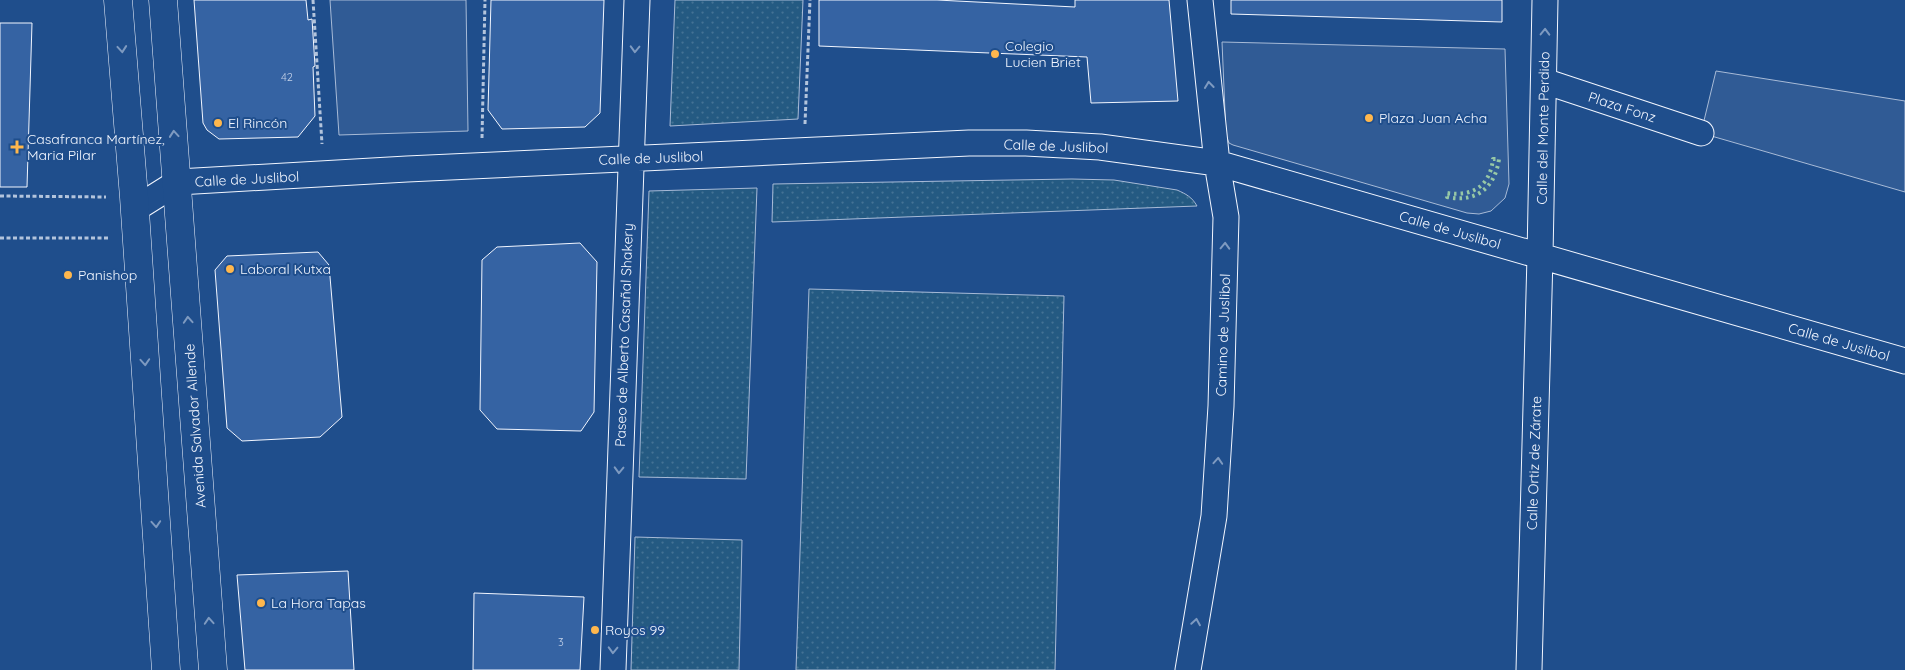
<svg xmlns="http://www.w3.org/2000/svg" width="1905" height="670" font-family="Quicksand,sans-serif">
	<defs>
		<pattern id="green-dots" width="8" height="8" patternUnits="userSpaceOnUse" patternTransform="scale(1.25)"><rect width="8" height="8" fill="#245a82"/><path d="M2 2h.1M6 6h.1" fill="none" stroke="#447295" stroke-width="1.8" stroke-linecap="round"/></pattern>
	</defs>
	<rect width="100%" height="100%" fill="#1f4e8c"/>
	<path fill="url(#green-dots)" stroke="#a8bbd7" d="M675,0H803L798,119L670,126Z
		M1072,179L1114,180L1177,190C1186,194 1192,197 1197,206L772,222L773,184Z
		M757,188L746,479L639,477L649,191Z
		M809,289L1064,296L1055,670H796Z
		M635,537L742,540L739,670H631Z"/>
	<path fill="#305b95" stroke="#a8bbd7" d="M330,0H466L468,131L339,135Z
		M1222,42L1505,49L1509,184L1505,198L1491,211L1479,214L1467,213L1233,145L1229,143L1226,135Z
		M1716,71L1905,101V192L1701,133Z"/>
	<path fill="#3563a3" stroke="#f2f6ff" d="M194,0H306L308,20L312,19L315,66L313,67L315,116L298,137L219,139L207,130L203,123Z
		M491,0H604L600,113L585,127L502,129L488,110Z
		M819,0H937L1075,7V0H1169L1178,101L1091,103L1087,57L819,46Z
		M1231,0H1502V22L1231,14Z
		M0,23H32L27,187H0Z
		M580,243L597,262L594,412L581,431L497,429L480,410L482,260L497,247Z
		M318,252L329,265L342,417L320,437L242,441L227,428L215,270L227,256Z
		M348,571L354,670H245L237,575Z
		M474,593L584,597L580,670H473Z"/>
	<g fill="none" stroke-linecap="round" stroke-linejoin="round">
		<g stroke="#f2f6ff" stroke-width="27">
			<path id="street" d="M1544,81L1701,133
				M135,209L178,182L407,169L969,143H1026L1100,147L1217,163L1905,361
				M613,670L637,0
				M1188,670L1214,516L1221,406L1226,217L1217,163L1200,0
				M1529,670L1540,256L1545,0"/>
		</g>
		<g stroke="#f2f6ff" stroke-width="29">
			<path id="secondary" d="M118,0L134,197L166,670
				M163,0L213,670"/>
		</g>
		<path stroke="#b3c4dc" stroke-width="3" stroke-dasharray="4 2.5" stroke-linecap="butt" d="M313,0L322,144
			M805,124L810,0
			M482,138L485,0
			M0,196L106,197
			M0,238H109"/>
		<use href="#street" stroke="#1f4e8c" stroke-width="25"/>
		<use href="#secondary" stroke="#1f4e8c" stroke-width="28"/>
		<path stroke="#97c8a6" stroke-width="4" stroke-dasharray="2.5 4" stroke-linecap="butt" d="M1493,159H1499C1495,188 1476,203 1447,197V193C1474,197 1490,185 1493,159Z"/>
	</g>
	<defs><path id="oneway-chevron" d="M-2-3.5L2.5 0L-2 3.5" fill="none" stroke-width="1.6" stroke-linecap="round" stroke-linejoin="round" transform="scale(1.25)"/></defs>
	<g stroke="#7e9ac0">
		<use href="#oneway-chevron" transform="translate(1545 32) rotate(-89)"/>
		<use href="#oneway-chevron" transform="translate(122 49) rotate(85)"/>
		<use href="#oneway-chevron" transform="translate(635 49) rotate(92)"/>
		<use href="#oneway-chevron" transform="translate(1209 85) rotate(-96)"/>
		<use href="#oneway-chevron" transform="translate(174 134) rotate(-95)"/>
		<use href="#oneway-chevron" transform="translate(1225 246) rotate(-88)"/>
		<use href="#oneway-chevron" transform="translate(188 320) rotate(-94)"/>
		<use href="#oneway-chevron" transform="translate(145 362) rotate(86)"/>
		<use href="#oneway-chevron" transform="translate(1218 461) rotate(-86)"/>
		<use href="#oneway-chevron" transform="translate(619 470) rotate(92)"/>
		<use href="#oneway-chevron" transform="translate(156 524) rotate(86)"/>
		<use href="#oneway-chevron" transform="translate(209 621) rotate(-94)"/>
		<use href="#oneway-chevron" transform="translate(1196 622) rotate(-81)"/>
		<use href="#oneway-chevron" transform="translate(613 650) rotate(92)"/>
	</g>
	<g fill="#ffb74d" stroke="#1f4e8c" stroke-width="2">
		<circle cx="995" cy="54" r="5"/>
		<circle cx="1369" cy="118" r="5"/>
		<circle cx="218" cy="123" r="5"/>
		<path d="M14.5 139.5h5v5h5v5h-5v5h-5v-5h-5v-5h5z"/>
		<circle cx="230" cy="269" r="5"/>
		<circle cx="68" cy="275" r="5"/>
		<circle cx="261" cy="603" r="5"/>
		<circle cx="595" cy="630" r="5"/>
	</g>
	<g text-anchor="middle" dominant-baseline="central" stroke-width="4" stroke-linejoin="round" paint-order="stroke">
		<g font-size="11" fill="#c3d1e8">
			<text x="287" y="77">42</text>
			<text x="561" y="642">3</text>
		</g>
		<g font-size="14" fill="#f2f6ff" stroke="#1f4e8c" text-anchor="start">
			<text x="1005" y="46">Colegio<tspan x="1005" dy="16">Lucien Briet</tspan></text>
			<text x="1379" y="118">Plaza Juan Acha</text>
			<text x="228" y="123">El Rincón</text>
			<text x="27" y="139">Casafranca Martínez,<tspan x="27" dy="16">Maria Pilar</tspan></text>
			<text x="240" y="269">Laboral Kutxa</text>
			<text x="78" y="275">Panishop</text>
			<text x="271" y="603">La Hora Tapas</text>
			<text x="605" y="630">Royos 99</text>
		</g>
		<g font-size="14" fill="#f2f6ff" stroke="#1f4e8c">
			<text transform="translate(1622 107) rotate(18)">Plaza Fonz</text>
			<text transform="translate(1543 128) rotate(-89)">Calle del Monte Perdido</text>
			<text transform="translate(1056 146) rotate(2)">Calle de Juslibol</text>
			<text transform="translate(651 158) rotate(-2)">Calle de Juslibol</text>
			<text transform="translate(247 179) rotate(-3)">Calle de Juslibol</text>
			<text transform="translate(1450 230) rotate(16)">Calle de Juslibol</text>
			<text transform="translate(624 335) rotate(-88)">Paseo de Alberto Casañal Shakery</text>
			<text transform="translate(1223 335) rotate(-88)">Camino de Juslibol</text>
			<text transform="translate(1839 342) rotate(16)">Calle de Juslibol</text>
			<text transform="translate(195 426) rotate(-94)">Avenida Salvador Allende</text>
			<text transform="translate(1534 463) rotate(-88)">Calle Ortiz de Zárate</text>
		</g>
	</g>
</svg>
